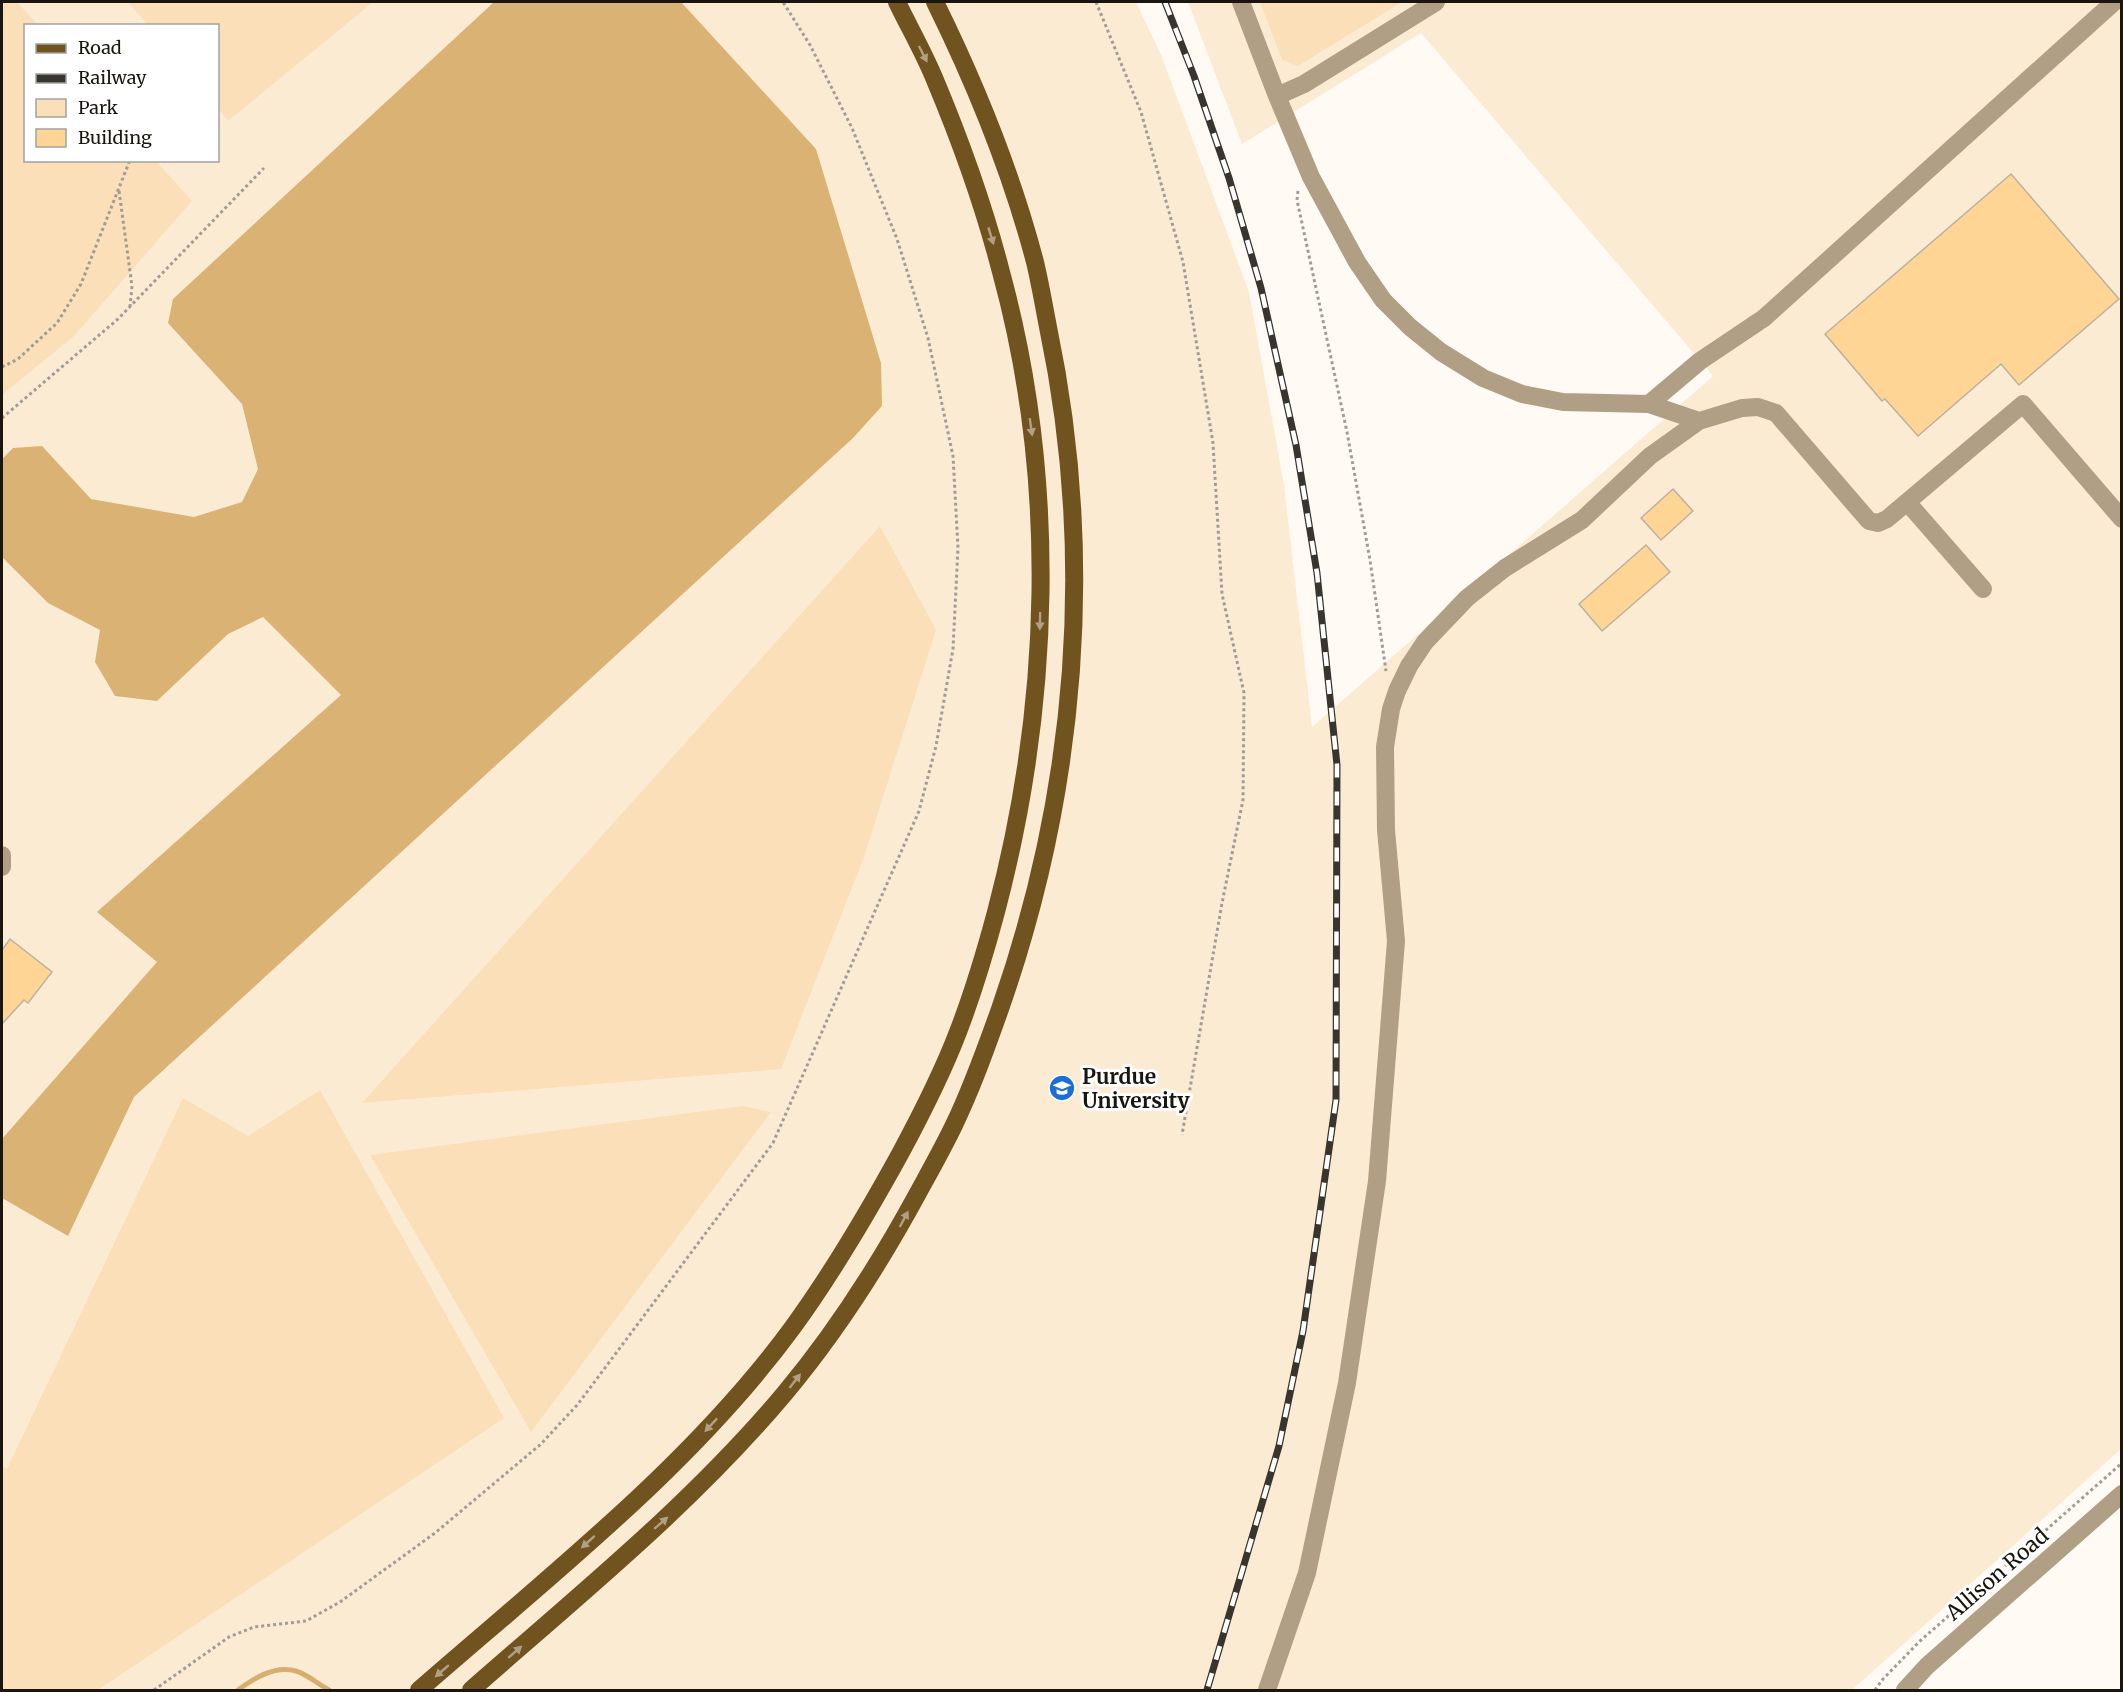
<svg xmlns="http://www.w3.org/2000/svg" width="2123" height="1692" font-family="Merriweather,serif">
	<rect width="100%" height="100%" fill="#fffaf3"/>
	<path fill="#fcebd3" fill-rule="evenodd" d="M2,2H1136L1162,57L1249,292L1284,485L1312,727L1713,376L1421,33L1242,144L1188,2H2121V1449L1852,1690H2ZM26,26H218V160H26Z"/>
	<path fill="#fadfb8" d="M2,2H17L38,25L26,26V160L156,161L192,201L74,336L2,395Z
		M128,2H373L228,121L218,109V26L148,25Z
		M1260,2H1402L1298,66L1282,60Z
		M880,526L936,630L864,857L781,1069L362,1103Z
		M320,1090L504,1418L98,1690H2V1466L7,1469L183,1098L248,1136Z
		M743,1106L771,1112L531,1432L370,1155Z"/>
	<path fill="#dab274" d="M494,2H681L816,149L881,363L882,406L853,438L134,1097L68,1236L2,1198V1139L157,962L97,912L341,695L263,617L228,634L157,701L115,696L95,662L100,630L48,603L2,557V459L13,448L42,446L91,499L194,517L242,502L258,469L242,404L168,323L173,299Z"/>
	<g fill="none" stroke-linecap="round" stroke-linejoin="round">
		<path stroke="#d6ae70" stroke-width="5" d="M238,1690C253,1679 274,1665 296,1671C307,1674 319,1685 329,1690"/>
	</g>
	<path fill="#ffd596" stroke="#bcb1a0" stroke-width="1.5" d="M2011,174L2119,299L2019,385L2001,364L1918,436L1885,399L1882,401L1825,334Z
		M1673,489L1693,511L1661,540L1641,518Z
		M1646,545L1670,572L1602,631L1579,604Z
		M10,939L52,972L28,1003L24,1000L2,1024V950Z"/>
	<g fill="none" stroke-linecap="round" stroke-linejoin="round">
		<path stroke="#a19c95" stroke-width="3" stroke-dasharray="3 3" stroke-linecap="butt" d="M1096,2L1141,112L1183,262L1213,443L1222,594L1244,693L1243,800L1222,903L1182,1135
			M119,191L132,286L130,307
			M1298,191L1297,200L1347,432L1370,560L1386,671
			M2,367L18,359L57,323L81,284L130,160
			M2,418L118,319L264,168
			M154,1690L229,1637L254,1627L306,1621L340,1602L435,1533L541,1444L578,1404L773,1143L919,811L936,746L953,649L958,548L953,456L928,338L897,239L852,128L810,45L783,2
			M1875,1690L1883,1679L1920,1641L2122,1463"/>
		<path stroke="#b09f85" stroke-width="18" d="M1241,2L1277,96L1304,84L1436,2
			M1277,96L1311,177L1357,262L1383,300L1410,327L1441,352L1483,378L1522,394L1563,402L1649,404L1699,421L1742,408L1758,407L1776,413L1869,521L1878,523L1887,519L2023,404L2122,519
			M1649,404L1700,361L1764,318L2114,2
			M1907,502L1983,589
			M2,855V867
			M1267,1690L1307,1573L1347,1383L1377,1181L1396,941L1386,830L1385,747L1391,709L1397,691L1409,666L1425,642L1467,598L1505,568L1582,520L1650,456L1699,421
			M1905,1690L1927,1666L2122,1494"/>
		<path stroke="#71531f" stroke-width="18" d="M419,1690C547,1578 692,1465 793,1327C833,1272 867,1214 900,1154C921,1115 942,1074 958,1032C973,993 985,953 996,912C1051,704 1058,481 1001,272C984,206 961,142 935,80C924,53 909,27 897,2
			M471,1690C579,1595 692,1504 785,1393C836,1332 880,1263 918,1193C930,1171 943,1148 954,1125C972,1088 986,1048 1000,1009C1077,789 1096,556 1048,327C1044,306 1040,283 1035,262C1011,171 976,85 935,2"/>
		<g stroke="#39352e" stroke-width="7">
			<path id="rail" d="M1165,2L1194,76L1229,178L1261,288L1296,445L1317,573L1337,765L1336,1100L1303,1331L1279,1446L1207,1690"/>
		</g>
		<use href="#rail" stroke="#fff" stroke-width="4.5" stroke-dasharray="14" stroke-linecap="butt"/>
	</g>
	<defs><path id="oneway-solid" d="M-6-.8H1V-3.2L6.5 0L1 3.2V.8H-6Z" transform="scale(1.5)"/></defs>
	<g fill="#b1a084">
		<use href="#oneway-solid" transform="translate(923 54) rotate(63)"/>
		<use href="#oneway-solid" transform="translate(991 236) rotate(73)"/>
		<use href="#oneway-solid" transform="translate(1031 427) rotate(82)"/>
		<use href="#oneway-solid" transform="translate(1040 621) rotate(91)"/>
		<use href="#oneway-solid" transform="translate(904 1219) rotate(-62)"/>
		<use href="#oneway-solid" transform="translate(795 1381) rotate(-52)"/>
		<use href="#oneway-solid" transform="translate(711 1425) rotate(133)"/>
		<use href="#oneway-solid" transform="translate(661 1523) rotate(-41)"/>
		<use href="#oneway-solid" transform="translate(588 1542) rotate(138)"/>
		<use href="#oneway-solid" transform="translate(515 1652) rotate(-41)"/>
		<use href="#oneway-solid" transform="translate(442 1671) rotate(139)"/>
	</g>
	<defs>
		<g id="university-disc" transform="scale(1.35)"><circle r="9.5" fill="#1b6ed8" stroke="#fff"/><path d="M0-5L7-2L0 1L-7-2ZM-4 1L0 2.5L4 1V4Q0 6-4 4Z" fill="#fff"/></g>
	</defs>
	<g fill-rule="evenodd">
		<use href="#university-disc" x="1062" y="1088"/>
	</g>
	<g text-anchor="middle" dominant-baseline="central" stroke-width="6" stroke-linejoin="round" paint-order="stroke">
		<g font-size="21" font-weight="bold" fill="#1a160f" stroke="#fff" text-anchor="start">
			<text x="1082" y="1076">Purdue<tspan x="1082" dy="24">University</tspan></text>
		</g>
		<g font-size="21" fill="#1a160f" stroke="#fff">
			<text transform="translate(1997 1574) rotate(-41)">Allison Road</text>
		</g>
	</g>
	<rect width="2123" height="1692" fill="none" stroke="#1a160f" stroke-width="6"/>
	<rect x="24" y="24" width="195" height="138" fill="#ffffff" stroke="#a3a29f" stroke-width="1.5"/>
	<rect x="36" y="44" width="30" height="9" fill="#71531f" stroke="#a3a29f" stroke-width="1.5"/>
	<text x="78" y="54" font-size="18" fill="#1a160f">Road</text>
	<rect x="36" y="74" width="30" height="9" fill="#39352e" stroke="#a3a29f" stroke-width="1.5"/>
	<text x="78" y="84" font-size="18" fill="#1a160f">Railway</text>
	<rect x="36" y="99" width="30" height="18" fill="#fadfb8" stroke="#a3a29f" stroke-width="1.5"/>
	<text x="78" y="114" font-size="18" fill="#1a160f">Park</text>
	<rect x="36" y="129" width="30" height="18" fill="#ffd596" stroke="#a3a29f" stroke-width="1.5"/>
	<text x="78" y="144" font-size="18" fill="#1a160f">Building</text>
</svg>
